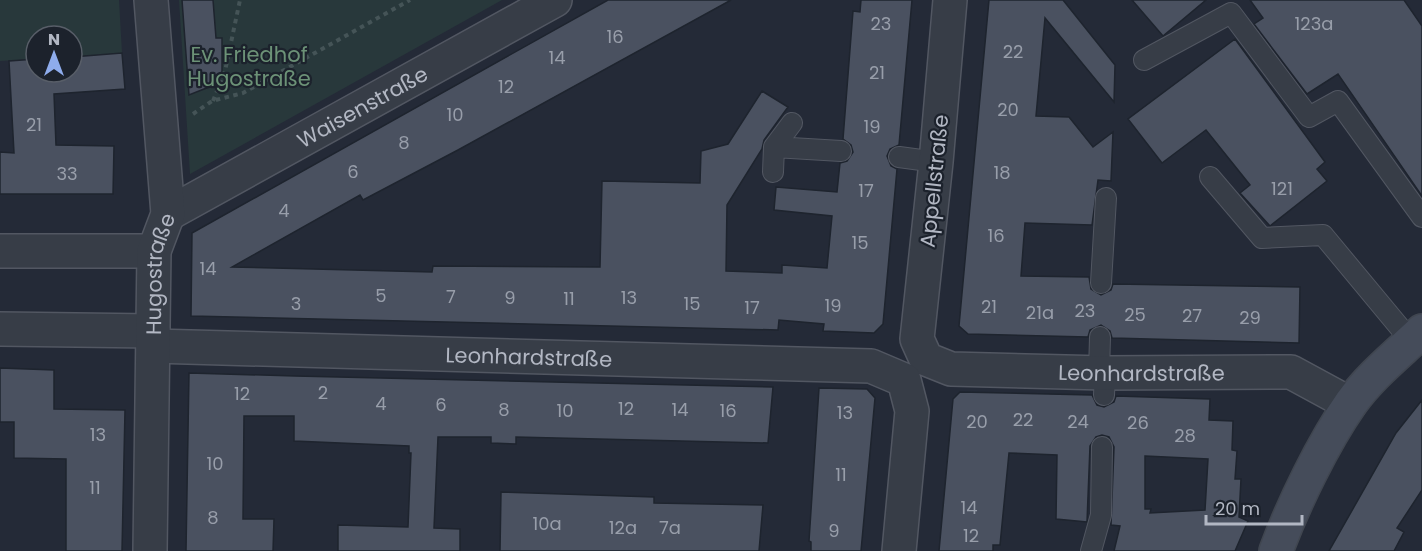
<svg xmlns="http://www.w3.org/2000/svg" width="1422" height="551" font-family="Poppins,sans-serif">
	<rect width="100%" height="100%" fill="#242a37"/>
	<path fill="#28383b" d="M0,0H119L122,53L72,57V36H36V59L0,61Z
		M179,0H502L190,174Z"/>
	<path fill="#4a5160" stroke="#1e242e" stroke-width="1.5" fill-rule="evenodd" d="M182,0H213L216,38H222V72L209,87L189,95Z
		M608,0H731L458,150L363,200L360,195L232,267L432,272L433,266L600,267L602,181L700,183L701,151L728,144L762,91L788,107L764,140L762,149L727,205L726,271L782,273V265L827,268L832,216L774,210L776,187L837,192L840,163L847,161L853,152L851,145L843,139L853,11L860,12L861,0H912L899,145L890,149L887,156L891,166L897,169L883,324L874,333L823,331L824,324L779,320L778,330L191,316L192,233Z
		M989,0H1063L1115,65L1114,102L1045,18L1036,116L1069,117L1093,147L1113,132L1111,181L1098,180L1092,225L1025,223L1021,276L1089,277L1091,289L1101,295L1111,290L1113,284L1300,287L1299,343L1112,338L1110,331L1101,325L1090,330L1088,337L968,334L959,326Z
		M1132,0H1206L1163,36Z
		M1250,0H1404L1422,26V196L1338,74L1307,94L1254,24L1263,18Z
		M1235,39L1325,162L1317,169L1327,181L1270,226L1240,193L1250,185L1206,130L1162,163L1128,119Z
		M122,53L125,89L54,94L56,145L114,146L113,194H0V152L14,153L9,61L36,59V72H72V57Z
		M0,368L54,370V409L125,410L122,551H66V459L14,458V422H0Z
		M189,373L295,376L773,387L768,443L516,437V444L491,443V437H438L434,528L460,529V551H338V525L408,527L411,453H409V446L294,441V416H244L243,519H274L273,551H186Z
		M819,388L867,389L875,398L861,551H811V542L809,541Z
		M960,392L1092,395L1097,405L1104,407L1114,402L1116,396L1210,399L1209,420L1233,421L1232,450L1237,451L1235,479H1241L1239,517L1248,521L1235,551H1114L1120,526L1111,525L1114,447L1109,437L1102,435L1096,437L1090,446L1087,522L1056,519L1057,455L1009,453L1000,545H993V551H939L953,399ZM1145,456L1208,459L1205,510L1150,513L1151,509H1145Z
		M1422,400V490L1397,528L1404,532L1394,551H1329L1396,433Z
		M501,492L654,497V503L763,505L759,551H500Z"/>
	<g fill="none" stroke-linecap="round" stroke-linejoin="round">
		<g stroke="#525762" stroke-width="22">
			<path id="lane" d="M1144,60L1231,13L1309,117L1338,101L1422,217
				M774,147L841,151
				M899,157L936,162
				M773,172L774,147L792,123
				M1210,177L1262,238L1323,235L1411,341
				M1101,283L1106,198
				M1099,372L1100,337
				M1104,395L1105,373
				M1091,551L1101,515L1102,447"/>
		</g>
		<g stroke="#525762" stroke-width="36">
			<g id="street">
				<path id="s1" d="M950,0L936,162L917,339L926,359L951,369L1105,373L1291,372L1350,404"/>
				<path id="s2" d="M168,214L555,0"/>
				<path d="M0,251H154"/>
				<path d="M0,329L153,331"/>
				<path id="s3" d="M153,346L871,366L904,380L912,411L899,551"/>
				<path id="s4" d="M150,551L154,251L168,214L151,0"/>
			</g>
		</g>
		<g stroke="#404650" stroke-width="36">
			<path id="secondary" d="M1276,551C1293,505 1323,443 1351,403C1370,376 1398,354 1422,331"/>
		</g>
		<path stroke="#455457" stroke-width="4" stroke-dasharray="4.5 4.5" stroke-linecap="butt" d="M213,101L225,71L240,0
			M193,114L212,101L243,93L410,0"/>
		<use href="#lane" stroke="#373d47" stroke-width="20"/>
		<use href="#street" stroke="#373d47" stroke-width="33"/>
		<use href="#secondary" stroke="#454c5a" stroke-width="33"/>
	</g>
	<g text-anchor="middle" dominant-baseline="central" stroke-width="4.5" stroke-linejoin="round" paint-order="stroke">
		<g font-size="18" fill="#989eaa">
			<text x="881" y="23">23</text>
			<text x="1314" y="23">123a</text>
			<text x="615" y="36">16</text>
			<text x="1013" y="51">22</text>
			<text x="557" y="57">14</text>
			<text x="877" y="72">21</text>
			<text x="506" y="86">12</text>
			<text x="1008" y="109">20</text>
			<text x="455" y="114">10</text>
			<text x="34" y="124">21</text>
			<text x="872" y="126">19</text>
			<text x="404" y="142">8</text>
			<text x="353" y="171">6</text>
			<text x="1002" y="172">18</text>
			<text x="67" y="173">33</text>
			<text x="1282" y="188">121</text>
			<text x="866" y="190">17</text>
			<text x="284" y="210">4</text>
			<text x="996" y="235">16</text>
			<text x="860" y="242">15</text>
			<text x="208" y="268">14</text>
			<text x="381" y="295">5</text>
			<text x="451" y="296">7</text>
			<text x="510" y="297">9</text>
			<text x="629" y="297">13</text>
			<text x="569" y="298">11</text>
			<text x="296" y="303">3</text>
			<text x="692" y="303">15</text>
			<text x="833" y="305">19</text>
			<text x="989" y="306">21</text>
			<text x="752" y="307">17</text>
			<text x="1085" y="310">23</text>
			<text x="1040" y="312">21a</text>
			<text x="1135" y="314">25</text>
			<text x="1192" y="315">27</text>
			<text x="1250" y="317">29</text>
			<text x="323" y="392">2</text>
			<text x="242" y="393">12</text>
			<text x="381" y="403">4</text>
			<text x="441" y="404">6</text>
			<text x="626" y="408">12</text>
			<text x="504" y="409">8</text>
			<text x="680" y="409">14</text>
			<text x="565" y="410">10</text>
			<text x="728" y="410">16</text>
			<text x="845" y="412">13</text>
			<text x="1023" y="419">22</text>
			<text x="977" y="421">20</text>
			<text x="1078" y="421">24</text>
			<text x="1138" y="422">26</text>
			<text x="98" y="434">13</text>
			<text x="1185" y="435">28</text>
			<text x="215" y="463">10</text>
			<text x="841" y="474">11</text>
			<text x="95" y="487">11</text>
			<text x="969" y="507">14</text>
			<text x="213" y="517">8</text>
			<text x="547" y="523">10a</text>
			<text x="623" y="527">12a</text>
			<text x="670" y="527">7a</text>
			<text x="834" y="530">9</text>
			<text x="971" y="535">12</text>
		</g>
		<g font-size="21" fill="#6c9277" stroke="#1c222c">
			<text x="249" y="54">Ev. Friedhof<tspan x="249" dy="24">Hugostraße</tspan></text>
		</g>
		<g font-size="21" fill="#b2b7c3" stroke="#1c222c">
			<text stroke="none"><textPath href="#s2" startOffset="222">Waisenstraße</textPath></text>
			<text transform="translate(934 181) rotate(-84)">Appellstraße</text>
			<text stroke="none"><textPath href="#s4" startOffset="278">Hugostraße</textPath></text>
			<text stroke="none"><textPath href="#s3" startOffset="376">Leonhardstraße</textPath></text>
			<text stroke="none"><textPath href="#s1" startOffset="580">Leonhardstraße</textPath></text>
		</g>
	</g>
	<g transform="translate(54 54)"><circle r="28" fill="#1c222c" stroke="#585e68" stroke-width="1.5"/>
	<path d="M0-4.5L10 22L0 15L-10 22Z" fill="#8eacec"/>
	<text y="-9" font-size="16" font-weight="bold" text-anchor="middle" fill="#b2b7c3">N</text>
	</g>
	<path d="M1206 515v9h96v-9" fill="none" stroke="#b2b7c3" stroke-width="3"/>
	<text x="1215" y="515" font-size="18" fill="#b2b7c3" stroke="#1c222c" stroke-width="4.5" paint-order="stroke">20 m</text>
</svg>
